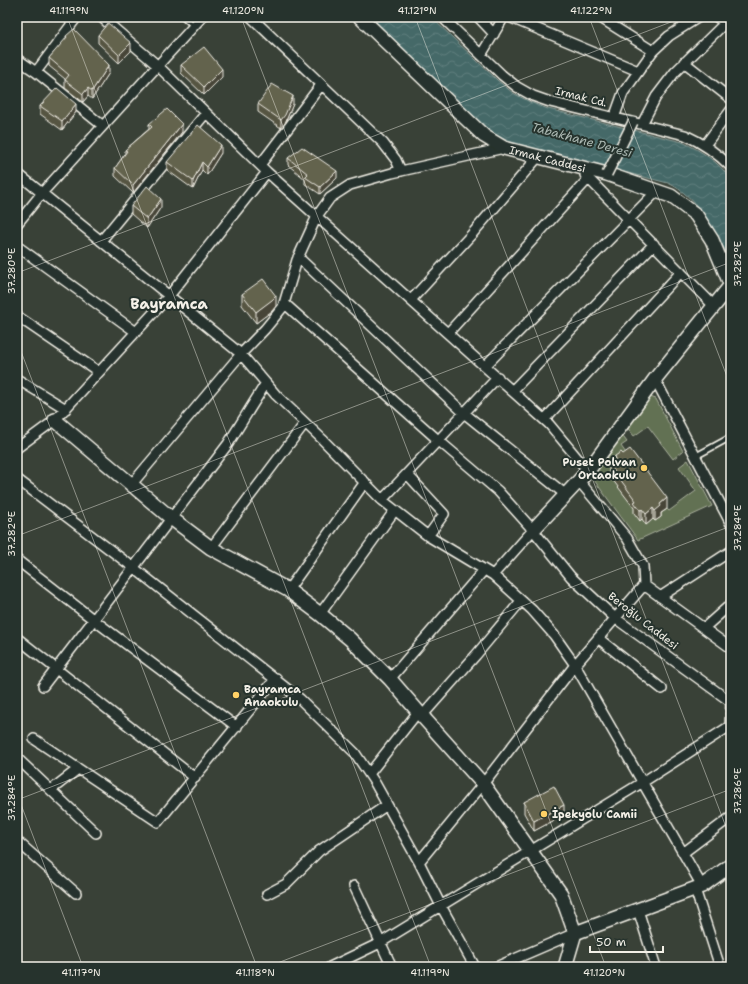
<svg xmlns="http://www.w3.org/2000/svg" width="748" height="984" font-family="'Shantell Sans',sans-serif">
	<defs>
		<pattern id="water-waves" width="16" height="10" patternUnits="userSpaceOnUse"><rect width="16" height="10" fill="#446968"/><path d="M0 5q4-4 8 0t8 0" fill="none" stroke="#607f7e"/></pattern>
	</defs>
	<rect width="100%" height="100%" fill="#394137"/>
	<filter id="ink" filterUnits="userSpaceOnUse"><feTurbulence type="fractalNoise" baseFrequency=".025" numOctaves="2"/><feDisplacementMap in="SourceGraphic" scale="8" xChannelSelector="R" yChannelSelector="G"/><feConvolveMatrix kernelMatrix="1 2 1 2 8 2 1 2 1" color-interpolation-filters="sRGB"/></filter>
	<g filter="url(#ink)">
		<path fill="#627153" stroke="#abb19e" d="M650,397L656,399L683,451L673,459L648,426L634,436L626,426Z
			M621,434L627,442L621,446L630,459L636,511L646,524L653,519L655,521L660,514L667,509L669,511L696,491L679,467L688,460L712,506L638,540L591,476Z"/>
		<path fill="url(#water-waves)" stroke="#8a9f9b" d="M370,17H431L497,80L513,93L530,102L548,109L682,142C702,151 718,162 731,179V260C714,232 699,197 668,183L536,150L512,143L488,131L468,114Z"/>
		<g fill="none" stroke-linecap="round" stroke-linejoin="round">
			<g stroke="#f4f1e8" stroke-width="8">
				<path id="lane" d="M184,17L194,26
					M696,456L731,437"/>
			</g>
			<g stroke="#f4f1e8" stroke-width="12">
				<path id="street" d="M101,17L158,66L267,172L549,424L588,471
					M251,17L383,143L396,160L401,171
					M442,17L502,75L517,87L533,96L550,102L685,135C703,143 717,153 731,167
					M478,17L494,34
					M509,17L638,71
					M599,17L653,51
					M717,17L731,28
					M481,55L504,17
					M17,59L36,72L103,126
					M684,62L731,99
					M36,72L77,17
					M614,118L623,93L653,51L669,36L699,17
					M642,124L656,97L675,72L725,23
					M705,145L731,110
					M260,165L321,85
					M17,173L241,354L276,395L322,439L382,500L428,536L493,575L532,610L554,635L575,665L702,886
					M585,175L714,306
					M17,224L42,193L202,17
					M101,241L206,113
					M17,246L136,332
					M298,257L464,413L566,495
					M411,300L472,234L538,157
					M284,303L438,440L498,491L533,530L571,577L615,618L731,702L730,726L731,728
					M17,316L99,372
					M448,333L589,178
					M486,365L657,191
					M17,379L66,409
					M655,379L731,524
					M513,390L654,244
					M545,419L681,272
					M17,448L55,420L169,296L267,172
					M407,474L444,514L428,536
					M17,479L134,568L300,699L355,753L375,783L419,862
					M131,485L241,354L265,329L283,307L297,260L317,216L330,198L350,185L392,173L504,148
					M382,500L498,377
					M211,548L305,423
					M17,560L94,620L237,727
					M493,575L533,530
					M644,585L731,648
					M288,590L365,482
					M660,597L731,551
					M320,614L395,510
					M704,628L731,604
					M17,638L195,778
					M598,638L662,689
					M390,679L484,570
					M43,686L228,444L266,383
					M422,716L476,655L521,601
					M34,739L158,822L276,678
					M17,758L96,833
					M369,774L418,712
					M51,790L78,769
					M17,841L76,893
					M683,853L731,817
					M354,886L392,967
					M695,889L720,967
					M267,894L286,884L319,851L387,805
					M638,910L656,967
					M330,967L380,943L643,782L730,726
					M475,967L441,906L419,862L483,784L575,665L644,585L643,566L627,538L579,481
					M496,967L575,933"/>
			</g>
			<g stroke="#f4f1e8" stroke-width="16">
				<g id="secondary">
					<path id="s1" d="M360,17L484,136L504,148L607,174L671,196L696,215L712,240L731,286"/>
					<path d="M55,420L171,518L211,548L288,590L320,614L350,639L390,679L422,716L483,784L561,894L575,933L565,967"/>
					<path d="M533,530L588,471L655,379L731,285"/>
					<path d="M575,933L702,886L731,865"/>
				</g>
			</g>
			<use href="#lane" stroke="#26332d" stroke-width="4.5"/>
			<use href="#street" stroke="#26332d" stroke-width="9"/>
			<use href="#secondary" stroke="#26332d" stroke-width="13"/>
			<g stroke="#f4f1e8" stroke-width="12" stroke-linecap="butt">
				<path id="street-bridge" d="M607,174L633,122"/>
			</g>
			<use href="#street-bridge" stroke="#26332d" stroke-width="9"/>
		</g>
		<path fill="#565543" stroke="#f4f1e8" d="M98,35L131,51L119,63L98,43Z
			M66,36L109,73L92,99L88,96L83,102L65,88V79L49,66V58L66,39Z
			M181,65L222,77L204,95L181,73Z
			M258,104H293L285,123L281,128L258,112Z
			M40,106L76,112L62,130L40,114Z
			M149,124L182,132L133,193L115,176V168L125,154V150L149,129Z
			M221,153L207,175L202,170L193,189L167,170V162Z
			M288,158L337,178L320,194L305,184V179L288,165Z
			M131,206L161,207L147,228L131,214Z
			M242,294L276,306L272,311L256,323L242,305Z
			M615,456L667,509L661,513V517L655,521L653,519L646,525L642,519L640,521L634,513V508L609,475V464L615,460Z
			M524,802L564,815L534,831L524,813Z"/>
		<path fill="#464537" stroke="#f4f1e8" d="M131,43V51L119,63V55Z
			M109,65V73L92,99V91Z
			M222,69V77L204,95V87Z
			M88,88V96L83,102V94Z
			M293,96V104L285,123L281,128V120Z
			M76,104V112L62,130V121Z
			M182,124V132L133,193V185Z
			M221,145V153L207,175V167Z
			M202,162V170L193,189V181Z
			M337,171V178L320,194V187Z
			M161,199V207L147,228V219Z
			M276,296V306L272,311L256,323V312Z
			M667,498V509L661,513V517L655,521V511L660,504Z
			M653,508V519L646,525V514Z
			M642,509V519L640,521V510Z
			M564,805V815L534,831V821Z"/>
		<path fill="#64634e" stroke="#f4f1e8" d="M108,23L131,43L119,55L98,35Z
			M74,29L109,65L92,91L88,88L83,94L65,80L69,75L49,58L67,37L66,36Z
			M204,47L222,69L204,87L181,65Z
			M272,84L293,96L285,115L281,120L258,104Z
			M57,88L76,104L62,121L40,106Z
			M167,109L182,124L133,185L115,168L127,151L125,150L152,127L149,124Z
			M198,125L221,145L207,167L202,162L193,181L167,162Z
			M302,147L337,171L320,187L305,177L308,174L288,158Z
			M147,186L161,199L147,219L131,206Z
			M263,279L276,296L272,300L256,312L242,294Z
			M630,449L667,498L660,504L661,506L655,511L653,508L646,514L642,509L640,510L634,502L636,501L609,464L616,459L615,456L621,452L623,454Z
			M554,786L564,805L534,821L524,802Z"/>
	</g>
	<path fill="none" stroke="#f4f1e8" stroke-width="1" stroke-opacity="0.45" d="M67,17L431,967M241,17L606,967M415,17L731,840M589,17L731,387M17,273L684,17M17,341L257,967M17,536L731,262M17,794L83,967M17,800L731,526M267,967L731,789"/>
	<g fill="#ffd166" stroke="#26332d" stroke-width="1.5">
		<circle cx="644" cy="468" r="4"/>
		<circle cx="236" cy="695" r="4"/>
		<circle cx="544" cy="814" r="4"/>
	</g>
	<g text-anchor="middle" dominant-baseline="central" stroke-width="4" stroke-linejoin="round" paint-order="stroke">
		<g font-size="11" fill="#f4f1e8" stroke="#26332d">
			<text transform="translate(581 97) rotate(14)">Irmak Cd.</text>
			<text stroke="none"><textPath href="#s1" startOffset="240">Irmak Caddesi</textPath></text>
			<text transform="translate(643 621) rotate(38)">Beroğlu Caddesi</text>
		</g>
		<g font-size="11" font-weight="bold" fill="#f4f1e8" stroke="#26332d" text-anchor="start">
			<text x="636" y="462" text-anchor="end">Puset Polvan<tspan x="636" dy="13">Ortaokulu</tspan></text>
			<text x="244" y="689">Bayramca<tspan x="244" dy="13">Anaokulu</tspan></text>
			<text x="552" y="814">İpekyolu Camii</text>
		</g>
		<g font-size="12" font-style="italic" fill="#aebbb5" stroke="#26332d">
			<text transform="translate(582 140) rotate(15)">Tabakhane Deresi</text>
		</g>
		<g font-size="15" font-weight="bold" fill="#f4f1e8" stroke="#26332d">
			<text x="169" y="304">Bayramca</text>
		</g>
	</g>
	<rect width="748" height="984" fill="none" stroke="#26332d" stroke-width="44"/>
	<path d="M590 946v6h73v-6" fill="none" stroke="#f4f1e8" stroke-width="2"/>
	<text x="596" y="946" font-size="12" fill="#f4f1e8" stroke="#26332d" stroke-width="3" paint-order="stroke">50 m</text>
	<rect x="22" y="22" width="704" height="940" fill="none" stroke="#f4f1e8" stroke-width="1.5"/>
	<g font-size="10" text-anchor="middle" fill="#f4f1e8">
		<text x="69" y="14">41.119°N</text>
		<text x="243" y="14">41.120°N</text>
		<text x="417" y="14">41.121°N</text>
		<text x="591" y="14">41.122°N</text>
		<text transform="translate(737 264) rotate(-90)" y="4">37.282°E</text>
		<text transform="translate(11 271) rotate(-90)" y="4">37.280°E</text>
		<text transform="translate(737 528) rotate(-90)" y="4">37.284°E</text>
		<text transform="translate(11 534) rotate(-90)" y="4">37.282°E</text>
		<text transform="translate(737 791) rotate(-90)" y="4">37.286°E</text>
		<text transform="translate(11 798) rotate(-90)" y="4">37.284°E</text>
		<text x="81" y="976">41.117°N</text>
		<text x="255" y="976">41.118°N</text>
		<text x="430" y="976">41.119°N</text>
		<text x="604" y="976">41.120°N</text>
	</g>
</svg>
